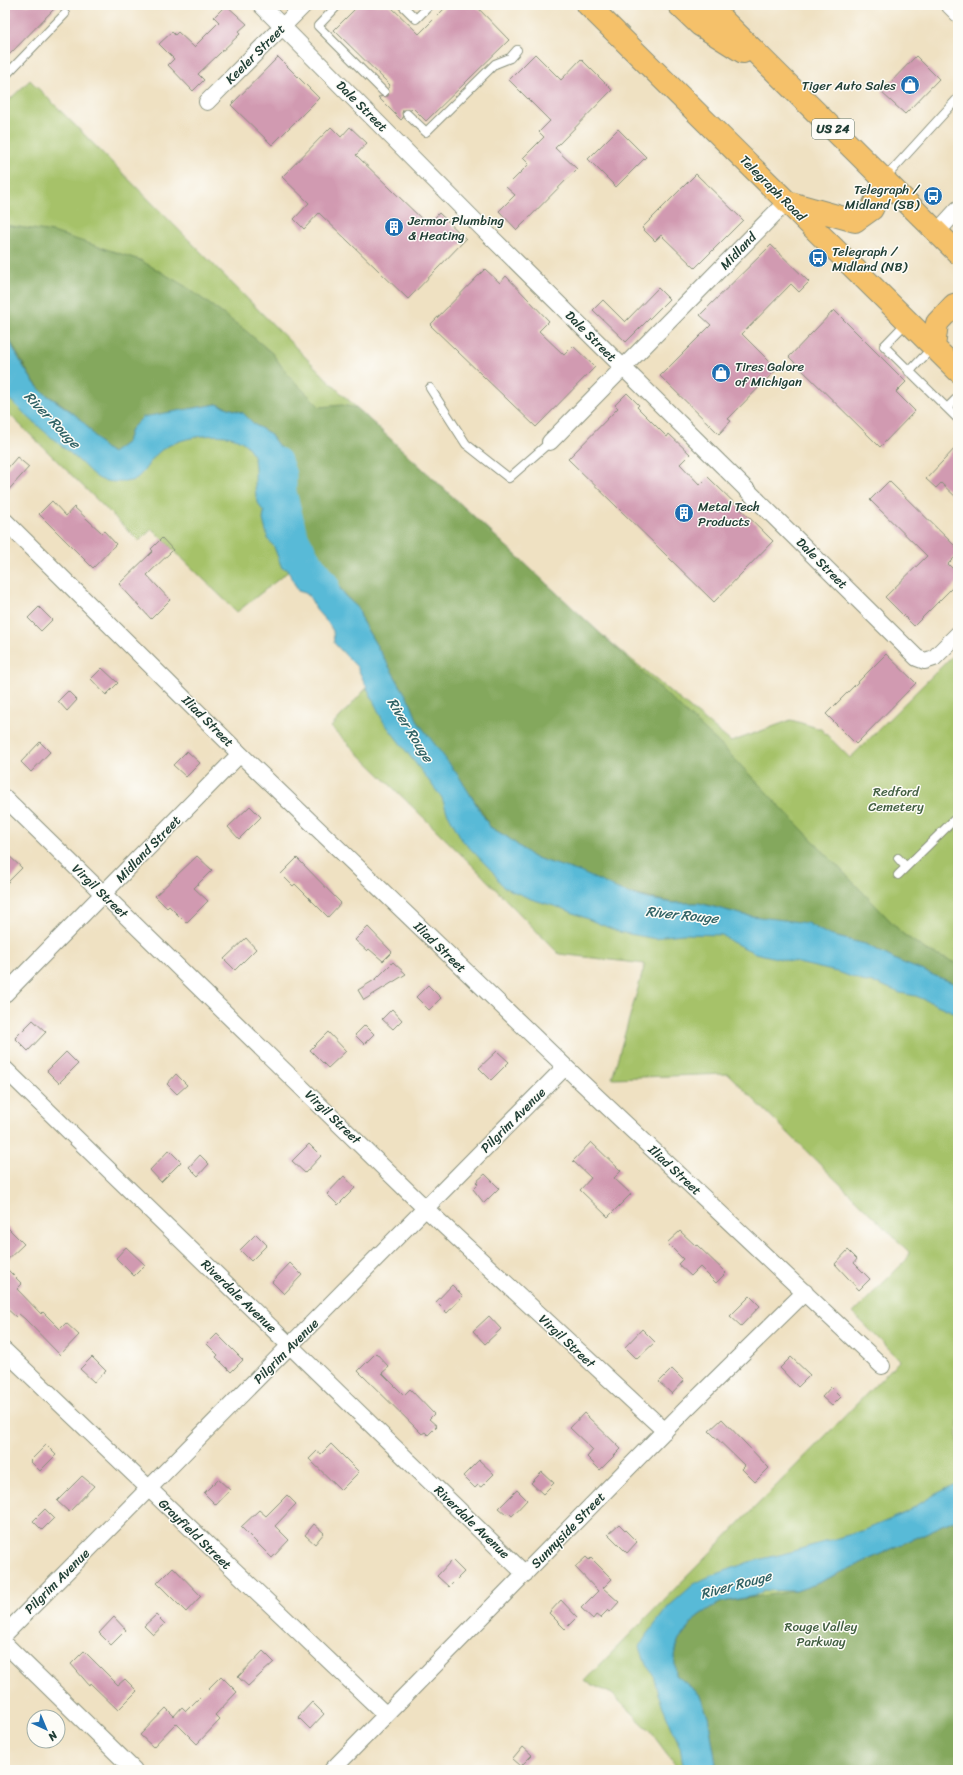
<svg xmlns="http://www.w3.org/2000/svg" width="963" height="1775" font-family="Sriracha,sans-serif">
	<rect width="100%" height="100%" fill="#fdfcf7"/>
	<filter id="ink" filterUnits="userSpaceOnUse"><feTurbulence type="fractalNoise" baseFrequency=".025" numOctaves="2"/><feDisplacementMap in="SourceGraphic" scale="8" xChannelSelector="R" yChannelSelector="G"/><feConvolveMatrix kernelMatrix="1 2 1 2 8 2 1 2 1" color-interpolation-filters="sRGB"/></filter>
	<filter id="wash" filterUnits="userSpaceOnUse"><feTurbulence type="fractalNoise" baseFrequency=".012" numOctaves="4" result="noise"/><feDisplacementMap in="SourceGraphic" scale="16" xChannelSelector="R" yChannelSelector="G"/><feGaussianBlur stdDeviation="0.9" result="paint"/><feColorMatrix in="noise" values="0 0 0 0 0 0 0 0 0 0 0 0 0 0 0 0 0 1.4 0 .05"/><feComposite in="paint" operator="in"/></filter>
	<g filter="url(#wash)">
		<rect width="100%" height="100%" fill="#efe1c2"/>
		<path fill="#a6c269" stroke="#62804e" d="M30,80L342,394L585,621L731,742L791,720L821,729L850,758L958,650V1770H679L650,1731L612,1694L584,1681L900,1360L853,1313L907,1259L909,1252L728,1074L612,1078L645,964L559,954L472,865L331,727L392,660L318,548L237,612L152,529L139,541L5,410V104Z"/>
		<path fill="#84a85d" stroke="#527248" d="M5,225L53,232L140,260L185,286L246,331L272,353L288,375L320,407L342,405L357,408L722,746L903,934L929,952L958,964V985L898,961L865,944L829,935L809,925L744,915L699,903H674L627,893L580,873L533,857L507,837L490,827L482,811L418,722L410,702L362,621L359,609L345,596L330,573L306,548L293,513L289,497V475L280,448L269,433L255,425L243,413L217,404L159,415L131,429L127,442L113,453L104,448L86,425L62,404L42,392L30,376L7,335L5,329Z
			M958,1518V1770H717L708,1716L699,1694L676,1675L674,1655L679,1639L698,1616L710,1608L722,1602L796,1591L816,1584Z"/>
		<path fill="#59bad7" stroke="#3c7c86" d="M5,329C10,345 31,383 43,392C57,403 73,411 85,424C94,434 100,446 112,453L127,442L131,429L143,417L217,404L243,413L255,425L269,433L280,448L289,475V484L281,504L284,519L295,546L330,573L345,596L359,609L362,621L410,702L418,722L460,778L490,827L507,837L533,857L580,872L627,893L649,899L674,903H699L744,915L807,923L829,935L865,944L898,961L958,985V1014L916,996L900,993L879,984L862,981L841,973L755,953L732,942L722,935L683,934L664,936L657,939L651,938L619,932L564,909L531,899L503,887L493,872L462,840L447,812L442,798L383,721L357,667L334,643L333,631L328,623L318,612L309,596L305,593L298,591L287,569L282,568L274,547L268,539L263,520L264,512C245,491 266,461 244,443C226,428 174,437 158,453C150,460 143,475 134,480C126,483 105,483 98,478C91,474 84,465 78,460C61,445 43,431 27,416C20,409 13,402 5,396Z
			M958,1483V1518L816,1584L796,1591L764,1590L755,1596L722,1602L710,1608L698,1616L679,1639L674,1655L676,1675L699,1694L708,1716L717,1770H684L680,1747L658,1695L653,1674L646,1665L640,1647L644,1639L668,1607L694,1584L706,1578L749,1562L783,1554L865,1530L903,1514L934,1495Z"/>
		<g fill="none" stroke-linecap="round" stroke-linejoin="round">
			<path stroke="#59bad7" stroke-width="27" d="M278,461L283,475V492L294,535L307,559L326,585"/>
		</g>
		<g id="blocks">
			<path fill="#d19ab1" d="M5,5H58L5,59Z
				M226,5L247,24L238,32L240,34L198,74L204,80L193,91L168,65L174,59L159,44L172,32L175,35L178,32L194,47L219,22L214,17Z
				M359,5H389L419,34L448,5H475L509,40L426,121L413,108L411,110H403L402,113L403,118L401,120L378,97L388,96L389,91L388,88L390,85L334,30Z
				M535,54L561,80L581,59L612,90L555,148L577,169L517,230L499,211L515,195L506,187L529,164L523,158L544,137L539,132L550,121L509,80Z
				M916,56L939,79L905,114L881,92Z
				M278,57L319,98L272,145L231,105Z
				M331,127L341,137L350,127L367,143L356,155L428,225L439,213L466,239L408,299L319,213L304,229L294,219L309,203L282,177Z
				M618,129L646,157L616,187L588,159Z
				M696,174L743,220L695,268L661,235L655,241L642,228Z
				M771,245L809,282L799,292L791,284L742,334L777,369L728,419L731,421L719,434L660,376L711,325L700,315Z
				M485,269L500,283L506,276L549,321L539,331L564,355L573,346L595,367L536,427L430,325Z
				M658,288L669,299L626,342L593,310L603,300L625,322Z
				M834,310L906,382L896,392L915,411L880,447L789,357Z
				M627,393L639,405L637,407L667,437L669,434L690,454L680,464L700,485L708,477L773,541L714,602L568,459L618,408L615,405Z
				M958,445V499L941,483L936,488L926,479Z
				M17,457L29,467L5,494V471Z
				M889,481L958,549V554L948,564L958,574V582L914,626L885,597L927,556L870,500Z
				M52,501L66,516L74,507L102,533L104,531L116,544L93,568L39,514Z
				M162,538L173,550L147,575L170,600L151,619L119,584L153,551L151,549Z
				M39,607L52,620L41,631L28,618Z
				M886,654L916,683L856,744L826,714Z
				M102,668L118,683L106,695L91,679Z
				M68,691L77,700L67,711L58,701Z
				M40,742L50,752L31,772L21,762Z
				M187,751L200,763L186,777L173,765Z
				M250,806L261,817L239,839L228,827Z
				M5,852L22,868L5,885Z
				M197,856L212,870L194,888L208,901L186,923L169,906L167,908L155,896Z
				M297,858L341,903L328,917L295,884L293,886L281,874Z
				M368,927L392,952L383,961L369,949L367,951L355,940Z
				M246,938L256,949L235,970L224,959Z
				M393,962L406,974L364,1000L358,990L376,979Z
				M428,985L441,998L429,1010L416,997Z
				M392,1009L402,1020L393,1029L382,1019Z
				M33,1020L46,1032L28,1051L15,1038Z
				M365,1025L374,1034L364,1044L355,1035Z
				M328,1032L346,1051L328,1068L310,1050Z
				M497,1051L509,1062L491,1080L479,1068Z
				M66,1052L78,1064L59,1083L47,1071Z
				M176,1074L187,1085L177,1094L167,1084Z
				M591,1142L621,1171L614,1178L631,1194L608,1217L580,1190L591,1178L573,1161Z
				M309,1144L321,1156L305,1173L292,1161Z
				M169,1150L181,1162L161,1182L150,1170Z
				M200,1155L209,1164L198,1176L189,1167Z
				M485,1174L499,1188L484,1203L473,1189L478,1184L476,1182Z
				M344,1176L355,1188L338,1205L327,1194Z
				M5,1225L24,1244L5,1262Z
				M680,1231L696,1246L697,1245L726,1273L716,1283L700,1267L691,1276L678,1264L683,1259L667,1243Z
				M256,1234L267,1245L251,1261L240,1250Z
				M126,1247L145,1265L134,1276L116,1258Z
				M848,1250L857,1259L854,1263L870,1279L859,1290L835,1264Z
				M290,1263L302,1275L284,1294L272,1282Z
				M5,1267L22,1284L17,1289L41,1314L43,1312L60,1329L66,1323L79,1335L60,1355L25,1319L19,1314L16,1317L5,1307Z
				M452,1285L463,1296L447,1313L436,1302Z
				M750,1296L760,1306L741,1326L730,1316Z
				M489,1316L501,1329L485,1344L473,1331Z
				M642,1329L655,1342L637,1359L625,1347Z
				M217,1334L243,1360L231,1372L216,1357L218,1355L207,1344Z
				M376,1353L389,1367L382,1373L404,1395L410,1389L434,1414L429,1419L437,1426L428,1435L425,1432L422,1434L358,1371Z
				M92,1357L106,1371L94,1382L80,1369Z
				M791,1357L810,1375L798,1387L780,1368Z
				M672,1369L684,1381L672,1394L659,1382Z
				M831,1387L841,1397L832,1406L822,1397Z
				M584,1413L621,1449L600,1470L587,1457L593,1450L570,1428Z
				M722,1419L769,1468L755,1482L742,1469L745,1466L709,1431Z
				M331,1444L359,1472L341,1490L309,1459L317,1451L321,1454Z
				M46,1445L56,1455L40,1471L30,1461Z
				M479,1460L494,1474L481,1487L478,1485L475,1488L463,1476Z
				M542,1472L554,1483L543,1494L531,1483Z
				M82,1476L94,1486L69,1512L57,1501Z
				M218,1479L230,1490L216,1505L204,1493Z
				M517,1490L527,1500L512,1516L509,1513L506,1514L499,1508Z
				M287,1495L296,1504L275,1526L289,1540L272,1558L241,1527L259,1510L266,1516Z
				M45,1509L54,1518L42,1530L33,1521Z
				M314,1524L324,1533L315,1544L305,1535Z
				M619,1524L637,1542L627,1553L608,1534Z
				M586,1557L589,1560L591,1558L612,1579L603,1588L619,1602L610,1612L608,1610L600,1618L596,1615L593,1619L581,1608L598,1591L575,1567Z
				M452,1560L464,1572L449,1587L437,1576Z
				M173,1567L201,1596L186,1612L157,1583Z
				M561,1600L577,1617L565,1629L549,1613Z
				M156,1615L165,1624L153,1635L144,1626Z
				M114,1617L126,1630L111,1645L99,1633Z
				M84,1651L118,1685L125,1679L137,1691L118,1710L90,1683L89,1685L71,1664Z
				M263,1651L274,1662L248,1686L238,1677Z
				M221,1676L237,1692L215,1715L220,1720L197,1744L176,1723L153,1747L140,1735L166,1708L174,1716L182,1707L186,1711Z
				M312,1702L324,1714L310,1729L298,1717Z
				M523,1747L532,1755L521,1766L513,1759Z"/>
		</g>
	</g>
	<g filter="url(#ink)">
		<use href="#blocks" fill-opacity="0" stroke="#878f7b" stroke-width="1"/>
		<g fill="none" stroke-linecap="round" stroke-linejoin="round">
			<g stroke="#878f7b" stroke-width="10">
				<path id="service" d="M338,5L318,26L384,92
					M402,5L416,19L430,5
					M5,76L65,14
					M407,114L426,132L495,64L510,58L517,50
					M885,178L958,98
					M907,322L884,346L958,419
					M909,372L932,348
					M430,388L466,444L509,478L550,442
					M947,408L958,397
					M898,858L906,867
					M898,875L958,816"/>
			</g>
			<g stroke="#878f7b" stroke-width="18">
				<path id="minor" d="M261,5L489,235L917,658L925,661L934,658L958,634
					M949,5L958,14
					M207,102L304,5
					M938,231L958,209
					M550,442L786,202
					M5,521L240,754L577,1078L882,1366
					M5,798L426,1209L665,1431
					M5,994L240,754
					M5,1069L525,1574
					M5,1351L386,1715
					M5,1634L565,1067
					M5,1644L134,1770
					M332,1770L685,1410L805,1292"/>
			</g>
			<g stroke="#878f7b" stroke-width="24">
				<path id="primary" d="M588,5L958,371
					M679,5L700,25L743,52
					M708,5L958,253
					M787,202L855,221L872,209L885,179
					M934,347L937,323L954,305L958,304"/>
			</g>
			<use href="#service" stroke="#fff" stroke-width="8"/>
			<use href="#minor" stroke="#fff" stroke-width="16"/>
			<use href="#primary" stroke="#f5c16b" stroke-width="22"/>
		</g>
	</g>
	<defs>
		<g id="shop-disc" transform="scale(1)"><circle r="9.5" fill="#1f6fb2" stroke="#fdfcf7"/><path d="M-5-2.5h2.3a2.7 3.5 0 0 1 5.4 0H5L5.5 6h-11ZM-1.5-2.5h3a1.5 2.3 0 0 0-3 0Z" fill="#fff"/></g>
		<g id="bus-disc" transform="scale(1)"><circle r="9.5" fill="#1f6fb2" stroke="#fdfcf7"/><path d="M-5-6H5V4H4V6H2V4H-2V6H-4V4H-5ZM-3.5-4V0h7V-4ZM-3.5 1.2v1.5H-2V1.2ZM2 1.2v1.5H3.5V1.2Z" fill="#fff"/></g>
		<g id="building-disc" transform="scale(1)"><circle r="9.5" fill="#1f6fb2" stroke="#fdfcf7"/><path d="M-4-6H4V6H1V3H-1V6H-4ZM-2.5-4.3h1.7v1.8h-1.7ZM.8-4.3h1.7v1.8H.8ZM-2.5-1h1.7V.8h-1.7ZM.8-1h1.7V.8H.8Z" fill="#fff"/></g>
	</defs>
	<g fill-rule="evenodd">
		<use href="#shop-disc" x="910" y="85"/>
		<use href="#bus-disc" x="933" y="196"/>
		<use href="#building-disc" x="394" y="227"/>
		<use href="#bus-disc" x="818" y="258"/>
		<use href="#shop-disc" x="721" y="373"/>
		<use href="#building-disc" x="684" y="513"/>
	</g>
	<g text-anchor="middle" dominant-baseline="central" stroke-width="3" stroke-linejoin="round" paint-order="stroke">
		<rect fill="#fdfcf7" stroke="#62766e" stroke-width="1" x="812" y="119" width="42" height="20" rx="3"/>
		<g font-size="12" font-weight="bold" fill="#1f3d34">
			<text x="833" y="129">US 24</text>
		</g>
		<g font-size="13" fill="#1f3d34" stroke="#fdfcf7">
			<text transform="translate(255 54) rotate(-45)">Keeler Street</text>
			<text transform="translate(362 106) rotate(45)">Dale Street</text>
			<text transform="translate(773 188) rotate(45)">Telegraph Road</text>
			<text transform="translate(738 251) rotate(-46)">Midland</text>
			<text transform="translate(591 336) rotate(45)">Dale Street</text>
			<text transform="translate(822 563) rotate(45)">Dale Street</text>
			<text transform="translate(208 721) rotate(45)">Iliad Street</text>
			<text transform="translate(148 849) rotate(-46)">Midland Street</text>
			<text transform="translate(100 891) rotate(44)">Virgil Street</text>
			<text transform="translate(440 947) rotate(44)">Iliad Street</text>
			<text transform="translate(333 1117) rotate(44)">Virgil Street</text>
			<text transform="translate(513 1120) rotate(-45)">Pilgrim Avenue</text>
			<text transform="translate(675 1170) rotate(43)">Iliad Street</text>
			<text transform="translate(239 1296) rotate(44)">Riverdale Avenue</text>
			<text transform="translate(567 1341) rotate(43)">Virgil Street</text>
			<text transform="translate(286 1351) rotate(-45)">Pilgrim Avenue</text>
			<text transform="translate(472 1522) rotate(44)">Riverdale Avenue</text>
			<text transform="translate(568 1530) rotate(-46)">Sunnyside Street</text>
			<text transform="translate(195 1534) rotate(44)">Grayfield Street</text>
			<text transform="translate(57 1581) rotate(-45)">Pilgrim Avenue</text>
		</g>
		<g font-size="13" fill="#1f3d34" stroke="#fdfcf7" text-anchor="start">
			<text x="896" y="85" text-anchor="end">Tiger Auto Sales</text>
			<text x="919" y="189" text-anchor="end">Telegraph /<tspan x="919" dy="15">Midland (SB)</tspan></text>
			<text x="408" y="220">Jermor Plumbing<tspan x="408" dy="15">&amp; Heating</tspan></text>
			<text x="832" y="251">Telegraph /<tspan x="832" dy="15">Midland (NB)</tspan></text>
			<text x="735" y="366">Tires Galore<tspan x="735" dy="15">of Michigan</tspan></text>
			<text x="698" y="506">Metal Tech<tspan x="698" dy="15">Products</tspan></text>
		</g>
		<g font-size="13" fill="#415e41" stroke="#fdfcf7">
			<text x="896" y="791">Redford<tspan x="896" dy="15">Cemetery</tspan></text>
			<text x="821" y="1626">Rouge Valley<tspan x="821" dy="15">Parkway</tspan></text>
		</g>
		<g font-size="14" font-style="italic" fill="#306265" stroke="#fdfcf7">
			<text transform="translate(52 420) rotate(46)">River Rouge</text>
			<text transform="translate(410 730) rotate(58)">River Rouge</text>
			<text transform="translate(682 915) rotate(6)">River Rouge</text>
			<text transform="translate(736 1585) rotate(-15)">River Rouge</text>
		</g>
	</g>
	<rect width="963" height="1775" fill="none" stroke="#fdfcf7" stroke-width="20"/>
	<g transform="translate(46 1729) rotate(136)"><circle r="19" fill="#fdfcf7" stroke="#a4b0a9"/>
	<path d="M0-3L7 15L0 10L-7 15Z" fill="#1f6fb2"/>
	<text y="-6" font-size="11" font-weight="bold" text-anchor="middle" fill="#1f3d34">N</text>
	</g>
</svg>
